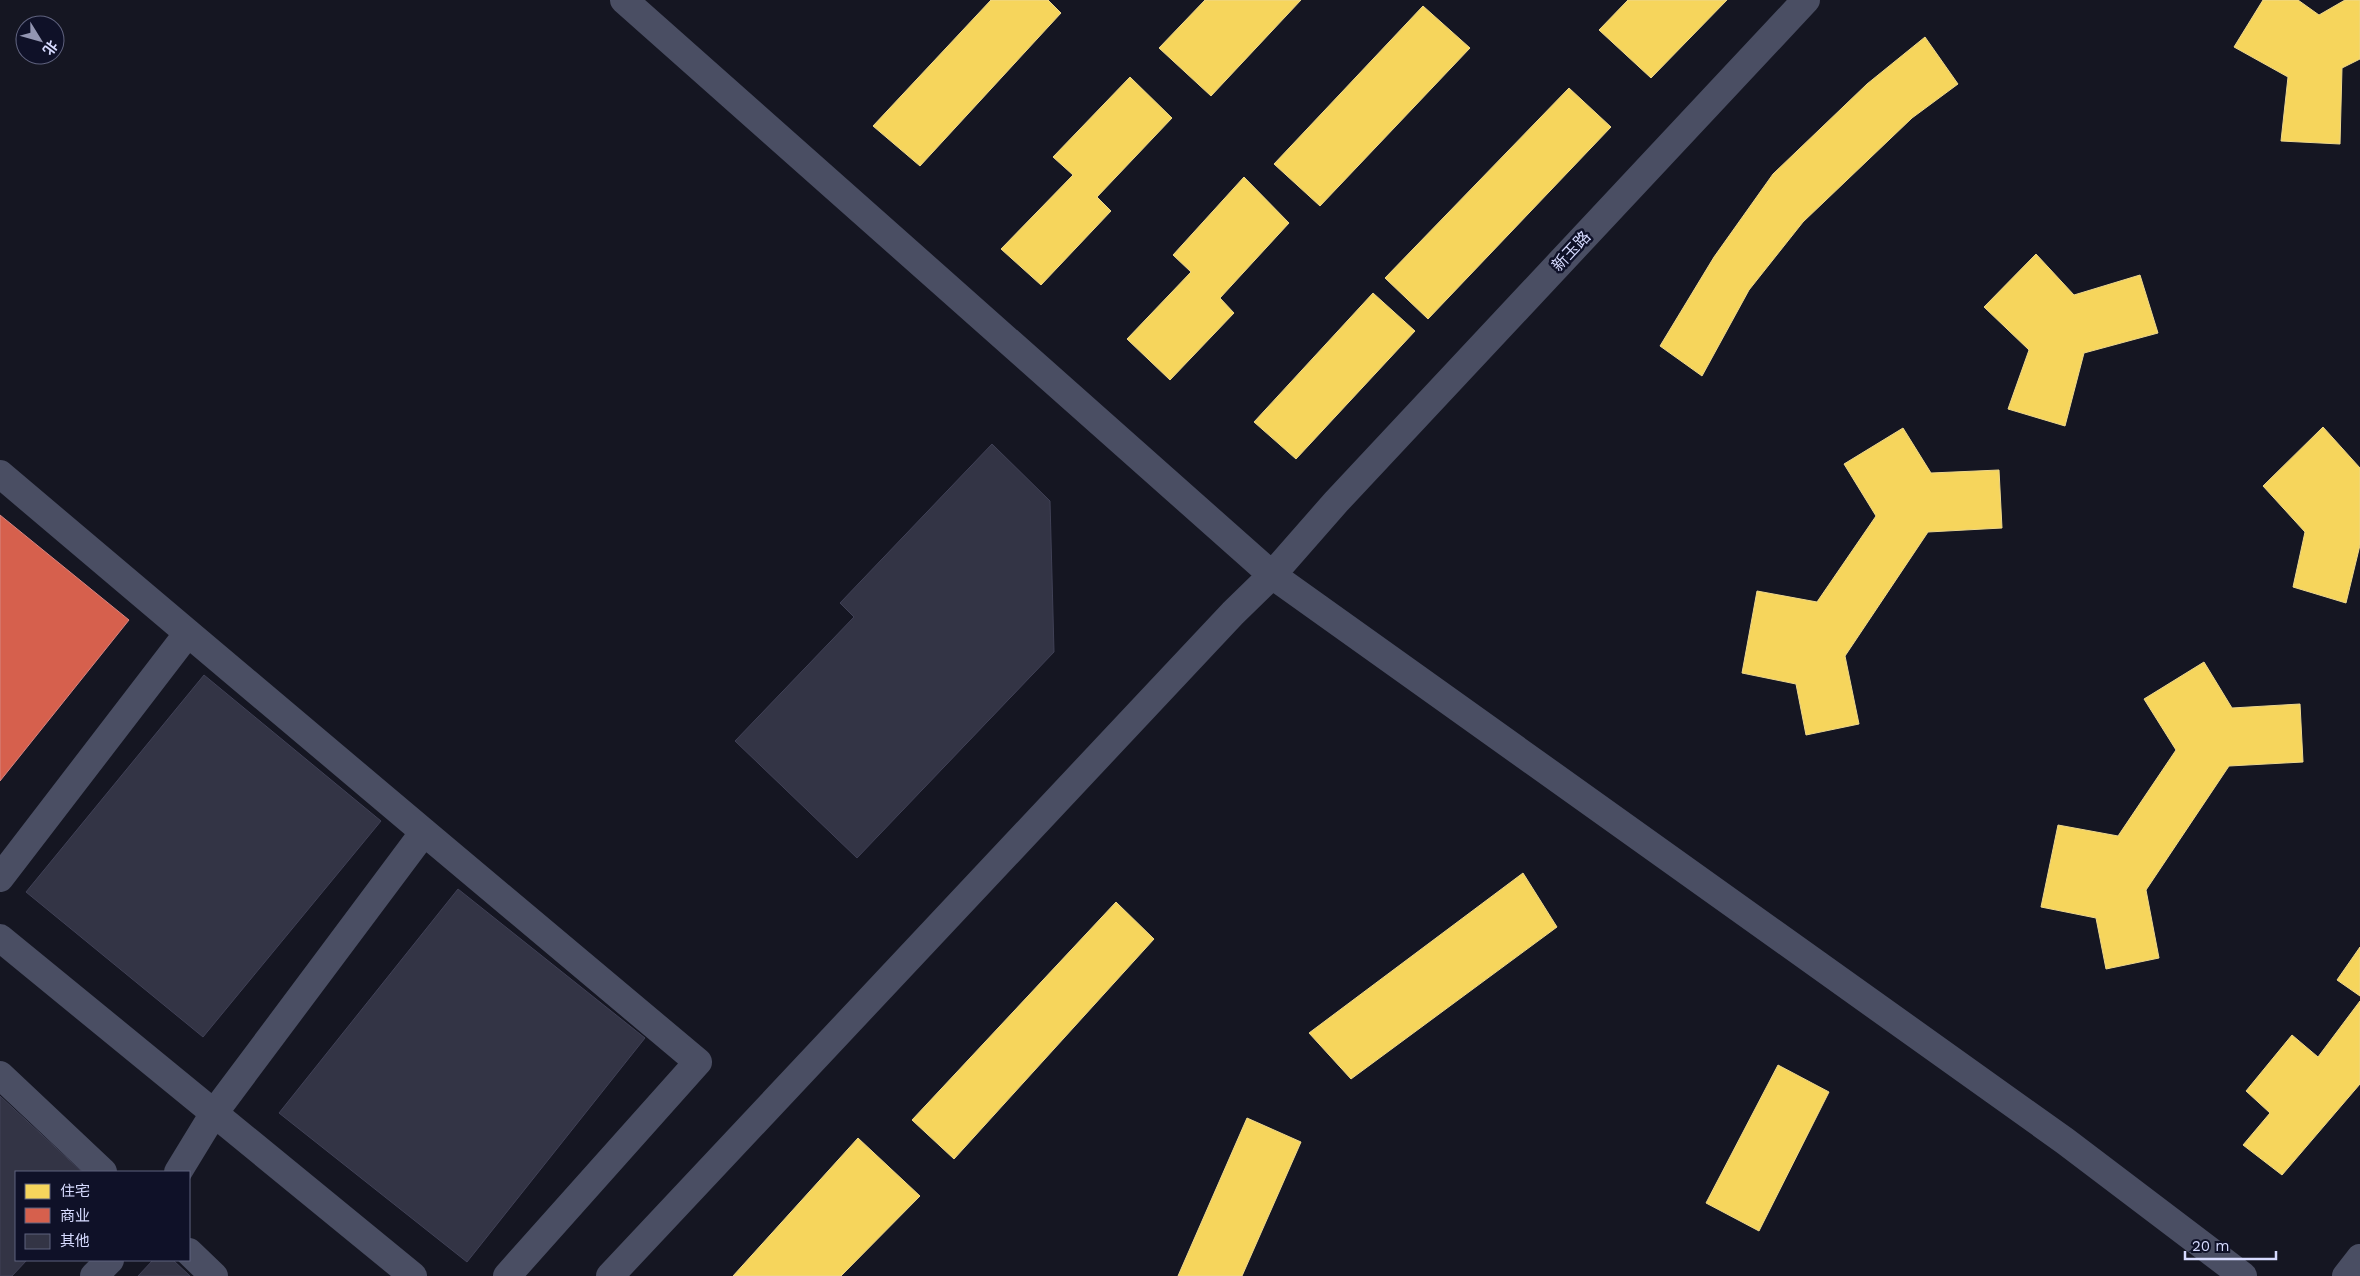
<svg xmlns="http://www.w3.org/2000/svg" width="2360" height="1276" font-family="'Work Sans','Noto Sans SC',sans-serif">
	<rect width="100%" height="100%" fill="#151622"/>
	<path fill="#f6d55c" stroke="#edd78d" d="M991,0H1048L1061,13L920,166L873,126Z
		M1205,0H1301L1211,96L1159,48Z
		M1628,0H1727L1651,78L1599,30Z
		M2263,0H2298L2319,15L2345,0H2360V59L2342,68L2340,144L2281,141L2288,77L2234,47Z
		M1423,6L1470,48L1320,206L1274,164Z
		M1925,37L1958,84L1912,118L1803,222L1749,290L1702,376L1660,346L1714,257L1773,174L1867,84Z
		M1130,77L1172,118L1097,197L1111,211L1041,285L1001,249L1073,175L1053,157Z
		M1569,88L1611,127L1428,319L1385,278Z
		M1244,177L1289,223L1220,298L1234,313L1170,380L1127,339L1191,272L1173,255Z
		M2036,254L2074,295L2140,275L2158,333L2084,353L2065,426L2008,409L2029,350L1984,307Z
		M1373,293L1415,331L1296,459L1254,422Z
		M2323,427L2360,468V545L2346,603L2293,587L2305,532L2263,486Z
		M1903,428L1931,473L1999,470L2002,528L1928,532L1845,656L1859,724L1806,735L1796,684L1742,673L1757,591L1817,602L1876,516L1844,464Z
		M2204,662L2232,708L2300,704L2303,762L2229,766L2146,890L2159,958L2106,969L2096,918L2041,907L2058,825L2118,836L2176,750L2144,699Z
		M1523,873L1557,927L1351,1079L1309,1033Z
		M1116,902L1154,939L954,1159L912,1120Z
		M2360,947V996L2337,980Z
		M2360,1001V1084L2282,1175L2243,1145L2270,1113L2246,1091L2292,1035L2318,1057Z
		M1778,1065L1829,1092L1759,1231L1706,1203Z
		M1247,1118L1301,1142L1242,1276H1178Z
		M858,1138L920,1196L841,1276H733Z"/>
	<path fill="#d6604d" stroke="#d68582" d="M0,515L129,620L0,781Z"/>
	<path fill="#333445" stroke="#404156" d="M992,444L1050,501L1054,652L857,858L735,741L854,617L840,603Z
		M204,675L381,821L203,1037L26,892Z
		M458,889L645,1038L467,1262L279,1113Z
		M0,1096L82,1172H16V1260H27L12,1276H0Z
		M153,1260H173L190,1276H138Z"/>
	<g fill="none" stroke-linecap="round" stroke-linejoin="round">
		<path stroke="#4a4e63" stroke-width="28" d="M624,0L1272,575L2065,1141L2243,1276
			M0,474L188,633
			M0,878L188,633L424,832
			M0,938L413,1276
			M0,1075L103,1172
			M178,1172L214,1113L424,832L698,1062L507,1276
			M189,1252L214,1276
			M94,1276L110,1260
			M610,1276L1233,613L1272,575L1336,502L1806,0
			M2346,1276L2360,1258"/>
	</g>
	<g text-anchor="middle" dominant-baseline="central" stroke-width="5" stroke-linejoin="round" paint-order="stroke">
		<g font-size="16" fill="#d7dbff" stroke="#0f1128">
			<text transform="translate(1571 251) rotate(-47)">新玉路</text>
		</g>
	</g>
	<rect x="15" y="1171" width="175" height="90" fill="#0f1128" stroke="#5f627e"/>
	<rect x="25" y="1184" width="25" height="15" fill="#f6d55c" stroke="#5f627e"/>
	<text x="60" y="1196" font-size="15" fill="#d7dbff">住宅</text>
	<rect x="25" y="1208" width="25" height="15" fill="#d6604d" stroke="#5f627e"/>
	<text x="60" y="1221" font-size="15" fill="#d7dbff">商业</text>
	<rect x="25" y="1234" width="25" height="15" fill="#333445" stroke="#5f627e"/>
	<text x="60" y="1246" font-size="15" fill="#d7dbff">其他</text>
	<g transform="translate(40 40) rotate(127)"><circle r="24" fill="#0f1128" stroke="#5f627e"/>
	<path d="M0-4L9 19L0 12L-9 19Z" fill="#9396b2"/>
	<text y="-8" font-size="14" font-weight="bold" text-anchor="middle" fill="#d7dbff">北</text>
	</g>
	<path d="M2185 1251v8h91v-8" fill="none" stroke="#d7dbff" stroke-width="2.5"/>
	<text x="2192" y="1251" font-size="15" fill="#d7dbff" stroke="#0f1128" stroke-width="4" paint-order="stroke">20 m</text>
</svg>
